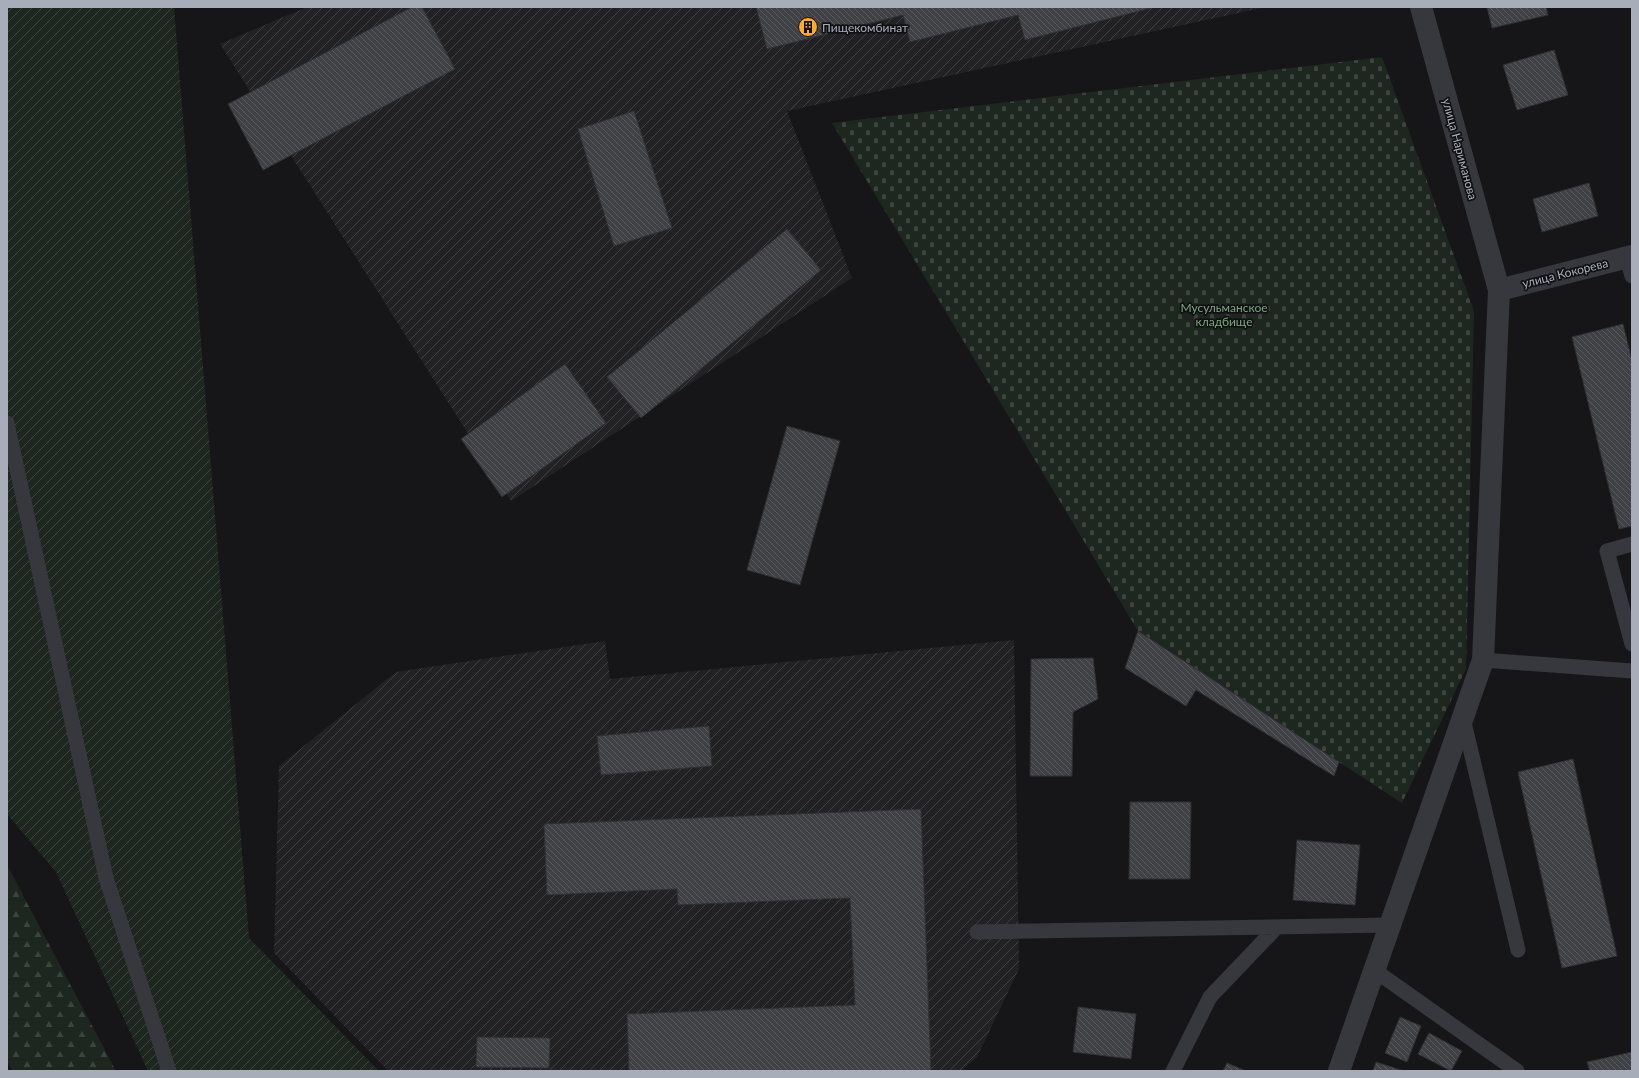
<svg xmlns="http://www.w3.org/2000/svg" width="1639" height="1078" font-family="Lato,sans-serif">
	<defs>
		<pattern id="industrial-furrows" width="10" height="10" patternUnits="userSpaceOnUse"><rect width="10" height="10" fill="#222225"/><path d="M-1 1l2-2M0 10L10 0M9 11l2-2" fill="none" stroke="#3f4043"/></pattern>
		<pattern id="forest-firs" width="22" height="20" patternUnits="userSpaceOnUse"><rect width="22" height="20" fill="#1e271f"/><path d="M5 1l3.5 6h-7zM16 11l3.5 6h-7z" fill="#3c443d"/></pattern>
		<pattern id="cemetery-stones" width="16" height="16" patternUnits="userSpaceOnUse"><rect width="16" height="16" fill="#1e271f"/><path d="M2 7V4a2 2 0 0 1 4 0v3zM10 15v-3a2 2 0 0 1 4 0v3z" fill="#3c443d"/></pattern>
		<pattern id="garden-furrows" width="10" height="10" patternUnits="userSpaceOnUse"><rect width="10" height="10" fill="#1e271f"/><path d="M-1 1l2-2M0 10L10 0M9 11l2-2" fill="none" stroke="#3c443d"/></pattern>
		<pattern id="building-back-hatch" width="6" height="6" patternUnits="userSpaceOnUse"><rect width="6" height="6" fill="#404145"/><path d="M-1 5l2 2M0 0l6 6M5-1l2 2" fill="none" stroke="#595a5e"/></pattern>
	</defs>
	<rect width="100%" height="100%" fill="#161618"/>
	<path fill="url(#industrial-furrows)" d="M307,7H1266L787,111L852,278L511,501L220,44Z
		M1014,640L1019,969L977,1057L961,1071H388L274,953L279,766L396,672L605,641L610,679Z"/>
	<path fill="url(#forest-firs)" d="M7,865L116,1071H13L7,1062Z"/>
	<path fill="url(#cemetery-stones)" d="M1382,57L1474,311L1466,669L1402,803L1138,631L832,123Z"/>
	<path fill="url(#garden-furrows)" d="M7,7H174L249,938L379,1071H148L56,872L7,814Z"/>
	<path fill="url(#building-back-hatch)" stroke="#303035" d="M412,7H422L455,69L263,170L228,104Z
		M756,7H1155L1025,40L1018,15L910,42L903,15L767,49Z
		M1487,7H1546L1548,15L1492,28Z
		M1554,50L1568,95L1517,110L1503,65Z
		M634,111L672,228L614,246L578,129Z
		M1589,183L1598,216L1542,232L1533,199Z
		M787,229L821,270L641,418L607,377Z
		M1623,324L1632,361V526L1619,529L1572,337Z
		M565,364L606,423L502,497L461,439Z
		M787,426L840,441L800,585L747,570Z
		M1138,631L1339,762L1334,776L1196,690L1186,706L1125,668Z
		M1093,658L1098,699L1073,712L1072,776H1030L1031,659Z
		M709,726L712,766L601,775L597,736Z
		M1573,759L1617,956L1562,968L1518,772Z
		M1130,802H1191L1190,879H1129Z
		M921,809L931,1071H629L627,1014L855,1005L850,898L678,905L677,889L547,895L544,824Z
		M1297,840L1360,845L1355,905L1293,900Z
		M1078,1007L1136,1014L1131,1059L1073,1052Z
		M1400,1017L1421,1026L1407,1062L1385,1053Z
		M1429,1033L1462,1051L1451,1071L1418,1054Z
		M477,1037L550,1038L549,1068L476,1067Z
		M1632,1052V1071H1590L1587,1062Z
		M1376,1062L1404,1071H1373Z
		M1227,1063L1246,1071H1223Z"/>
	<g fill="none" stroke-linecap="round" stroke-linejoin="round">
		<path stroke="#37383e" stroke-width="15" d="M1627,257L1632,276
			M7,423L106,878L169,1071
			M1632,544L1607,551L1632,644
			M1483,660L1632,671
			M1463,718L1518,950
			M977,932L1389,925
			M1374,970L1517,1071
			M1173,1071L1210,997L1277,927"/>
		<path stroke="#37383e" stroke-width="22" d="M1499,290L1632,256
			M1339,1071L1483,660L1499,290L1421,7"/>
	</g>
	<defs>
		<g id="building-disc" transform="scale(1)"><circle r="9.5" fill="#fdac2a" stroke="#111113"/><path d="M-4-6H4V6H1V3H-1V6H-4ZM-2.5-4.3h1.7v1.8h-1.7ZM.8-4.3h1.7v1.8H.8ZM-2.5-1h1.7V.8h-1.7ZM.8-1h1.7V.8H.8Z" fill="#111"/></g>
	</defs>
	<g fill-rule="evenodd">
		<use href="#building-disc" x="808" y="27"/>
	</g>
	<g text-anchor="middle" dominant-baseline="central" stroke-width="3.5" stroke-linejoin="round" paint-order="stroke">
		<g font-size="12" fill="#a7aeb9" stroke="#111113" text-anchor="start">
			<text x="822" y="27">Пищекомбинат</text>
		</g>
		<g font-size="12" fill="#a7aeb9" stroke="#111113">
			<text transform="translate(1460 149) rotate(75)">улица Нариманова</text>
			<text transform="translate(1565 273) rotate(-14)">улица Кокорева</text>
		</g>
		<g font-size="12" fill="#7da57e" stroke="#111113">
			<text x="1224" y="307">Мусульманское<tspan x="1224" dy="14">кладбище</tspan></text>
		</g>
	</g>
	<rect width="1639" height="1078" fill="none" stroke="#a7aeb9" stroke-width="16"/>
</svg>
